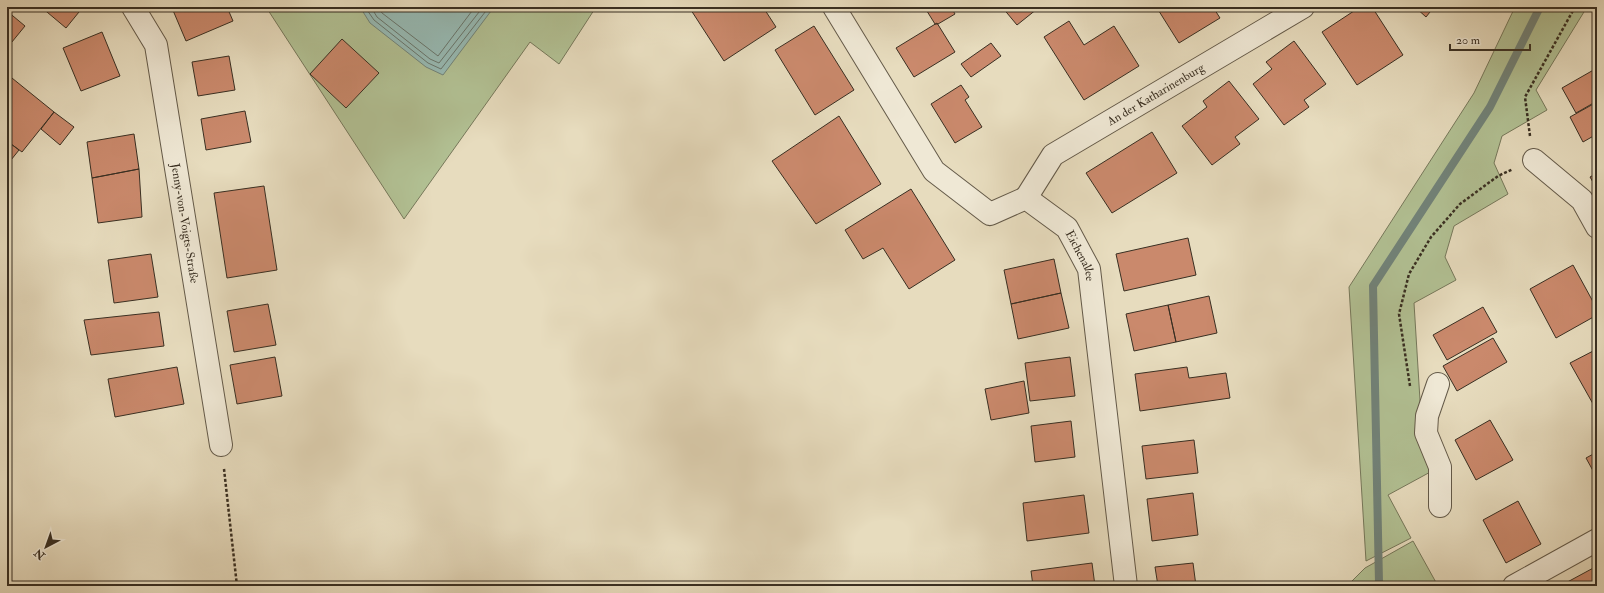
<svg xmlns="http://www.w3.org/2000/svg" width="1604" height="593" font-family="'IM FELL Double Pica',serif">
	<rect width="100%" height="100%" fill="#e7dcbe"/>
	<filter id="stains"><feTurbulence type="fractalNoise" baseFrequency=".005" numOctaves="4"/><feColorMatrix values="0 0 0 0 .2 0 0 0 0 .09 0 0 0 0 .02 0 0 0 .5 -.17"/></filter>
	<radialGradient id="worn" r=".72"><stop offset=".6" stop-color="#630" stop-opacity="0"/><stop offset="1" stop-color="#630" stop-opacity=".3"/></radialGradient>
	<path fill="#b2c194" stroke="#76785b" d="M266,7H596L559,64L530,42L404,219Z
		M1515,7H1587L1536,90L1547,110L1502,136L1494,163L1508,194L1454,226L1445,257L1456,280L1414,303L1422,433L1434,470L1388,495L1411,538L1366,561L1349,287L1474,93Z
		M1413,541L1438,586H1347L1365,568Z"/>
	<path fill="#97bbb5" stroke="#71837a" d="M360,7H494L443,75L426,67L370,23Z"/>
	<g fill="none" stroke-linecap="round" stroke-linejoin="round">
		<path stroke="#68756c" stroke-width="1" d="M365,7L374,20L428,63L441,69L489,7
			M371,7L377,17L430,59L439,63L483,7
			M378,7L382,13L438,56L475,7"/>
		<path stroke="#71837a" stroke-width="8" d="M1376,586L1379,583L1373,286L1490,107L1540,7"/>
	</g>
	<path fill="#ca896c" stroke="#392f22" d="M41,7H73L79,12L66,28Z
		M175,7H227L233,21L186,41L172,8Z
		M689,7H763L776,27L724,61Z
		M927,7H951L955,14L938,24H935L925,8Z
		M1002,7H1036L1037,9L1017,25Z
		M1158,7H1213L1220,18L1179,43L1157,8Z
		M1360,7H1372L1403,55L1357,85L1322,32Z
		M1415,7H1434L1426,17Z
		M7,11L25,26L7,48Z
		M1069,21L1084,45L1114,26L1139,66L1084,100L1044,37Z
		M937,23L955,52L914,77L896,48Z
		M814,26L854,90L815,115L775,50Z
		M102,32L120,76L81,91L63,48Z
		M342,39L379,73L346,108L310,74Z
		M1294,41L1326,84L1304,100L1309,107L1284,125L1253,84L1272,69L1266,62Z
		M991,43L1001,56L971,77L961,64Z
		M229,56L235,90L198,96L192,62Z
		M1597,68V101L1576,113L1562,88Z
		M7,74L54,112L22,152L7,141Z
		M1229,81L1259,119L1235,137L1240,144L1212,165L1182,126L1207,107L1203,101Z
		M961,85L969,97L965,100L982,127L955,143L931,104Z
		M1597,102V134L1583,142L1570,117Z
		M245,111L251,142L206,150L201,119Z
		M54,112L74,127L60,145L41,129Z
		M839,116L881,184L816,224L772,161Z
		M1152,132L1177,173L1112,213L1086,173Z
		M134,134L139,169L92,178L87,142Z
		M7,141L19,150L7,165Z
		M139,169L142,217L98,223L92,178Z
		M1597,173V189L1590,177Z
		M264,186L277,270L227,278L214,193Z
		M911,189L955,260L909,289L883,248L863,259L845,230Z
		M1188,238L1196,275L1124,291L1116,254Z
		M151,254L158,297L114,303L108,260Z
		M1054,259L1061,293L1011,304L1004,270Z
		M1573,265L1597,309V315L1556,338L1530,289Z
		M1061,293L1069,328L1018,339L1011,304Z
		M1209,296L1217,333L1176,342L1168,305Z
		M268,304L276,345L234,352L227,311Z
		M1168,305L1176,342L1134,351L1126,314Z
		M1483,307L1497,332L1447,360L1433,335Z
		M159,312L164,346L91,355L84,320Z
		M1493,338L1507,362L1457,391L1443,366Z
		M1597,349V411L1570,363Z
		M275,357L282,396L237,404L230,365Z
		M1070,357L1075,396L1030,401L1025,363Z
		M177,367L184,404L115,417L108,379Z
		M1187,367L1189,378L1226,373L1230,398L1140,411L1135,374Z
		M1024,381L1029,413L991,420L985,389Z
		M1490,420L1513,460L1476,480L1455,440Z
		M1071,421L1075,457L1035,462L1031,426Z
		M1194,440L1198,473L1146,479L1142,446Z
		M1597,452V478L1586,458Z
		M1193,493L1198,535L1152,541L1147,499Z
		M1084,495L1089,533L1027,541L1023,503Z
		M1518,501L1541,544L1506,563L1483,520Z
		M1092,563L1095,586H1033L1031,571Z
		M1193,563L1196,586H1158L1155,567Z
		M1597,566V586H1560Z"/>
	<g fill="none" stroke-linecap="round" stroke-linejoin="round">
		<g stroke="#645a49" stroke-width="24">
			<g id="minor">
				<path id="s1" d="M133,7L156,45L221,445"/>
				<path id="s2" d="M834,7L934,171L990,214L1026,198L1067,228L1089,269L1126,586"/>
				<path d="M1534,160L1582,200L1597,227"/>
				<path id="s3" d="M1026,198L1053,155L1303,7"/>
				<path d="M1438,384L1427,416L1426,433L1440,467V506"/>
				<path d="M1514,586L1597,540"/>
			</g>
		</g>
		<path stroke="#392f22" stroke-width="2.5" stroke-dasharray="3 2" stroke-linecap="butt" d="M1530,136L1525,97L1575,7
			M1410,386L1399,314L1409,274L1431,237L1460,204L1498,176L1513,169
			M224,469L237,586"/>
		<use href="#minor" stroke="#efe8d5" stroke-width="22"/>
	</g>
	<g text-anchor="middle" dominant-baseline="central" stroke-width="3.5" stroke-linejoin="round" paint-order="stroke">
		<g font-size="12" fill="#392f22" stroke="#efe8d5">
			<text stroke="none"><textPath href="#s3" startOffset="170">An der Katharinenburg</textPath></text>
			<text stroke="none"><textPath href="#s1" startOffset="225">Jenny-von-Voigts-Straße</textPath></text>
			<text stroke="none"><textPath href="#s2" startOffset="384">Eichenallee</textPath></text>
		</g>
	</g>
	<rect width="1604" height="593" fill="none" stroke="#e7dcbe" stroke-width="24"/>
	<rect x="8" y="8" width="1588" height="577" fill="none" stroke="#392f22" stroke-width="2"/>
	<rect x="12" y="12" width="1580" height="569" fill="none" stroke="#392f22"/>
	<g transform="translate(46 547) rotate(221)" stroke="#efe8d5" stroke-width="3" paint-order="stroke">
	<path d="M0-3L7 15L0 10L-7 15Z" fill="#392f22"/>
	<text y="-6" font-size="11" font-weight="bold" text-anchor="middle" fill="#392f22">N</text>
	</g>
	<path d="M1450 44v6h80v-6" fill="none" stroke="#392f22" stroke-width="2"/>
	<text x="1456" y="44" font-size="12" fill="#392f22" stroke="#efe8d5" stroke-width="3" paint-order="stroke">20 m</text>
	<rect width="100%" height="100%" filter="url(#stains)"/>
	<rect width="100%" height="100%" fill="url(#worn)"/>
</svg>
